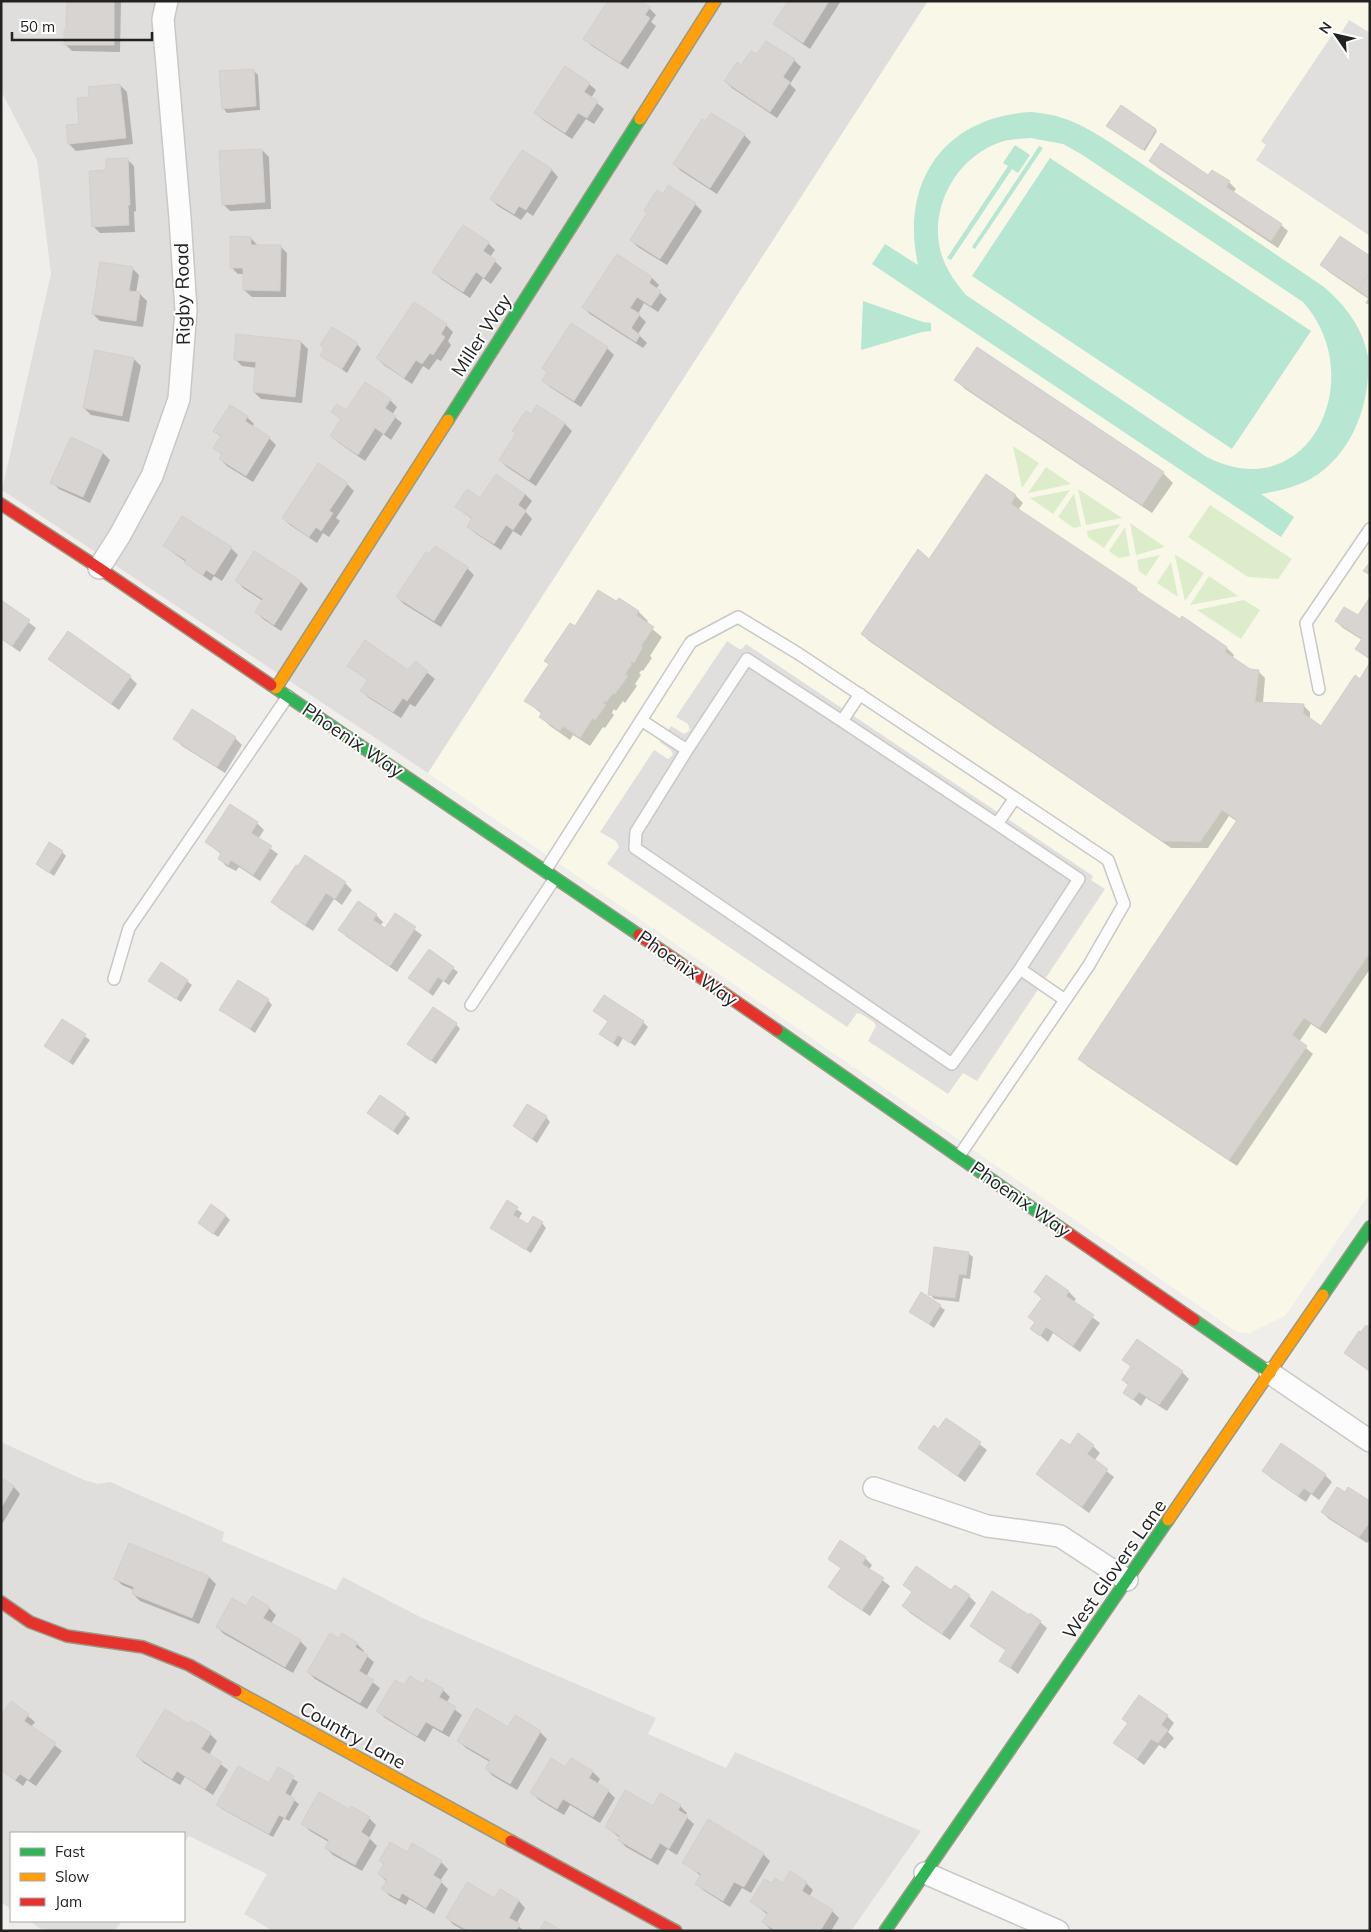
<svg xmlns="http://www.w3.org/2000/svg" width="1371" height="1932" font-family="Mulish,sans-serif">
	<rect width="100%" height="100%" fill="#f0eeeb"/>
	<path fill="#dfdedc" d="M1,1H928L428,773L2,490L51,274L37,160L1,91Z
		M1,1442L84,1480L98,1484L110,1482L224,1532L222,1541L336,1590L343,1577L420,1617L656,1718L648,1734L726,1768L735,1752L921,1831L851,1931H273L244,1914L267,1874L189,1836L184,1842V1833H11V1909L1,1902Z
		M29,1921H122L114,1931H44Z"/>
	<path fill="#f8f7e8" d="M928,1H1370V1193L1285,1316L1249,1333L1237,1332L428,773Z"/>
	<path fill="#ddeccb" d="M1013,446L1039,463L1022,488Z
		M1046,467L1071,484L1028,493Z
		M1078,489L1122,518L1086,525Z
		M1070,490L1053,514L1030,498Z
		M1074,494L1081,526L1074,528L1058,517Z
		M1210,505L1292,559L1278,579L1248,577L1188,537Z
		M1130,523L1165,547L1136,555Z
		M1120,524L1104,548L1088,537L1087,531Z
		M1125,527L1130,556L1119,558L1109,551Z
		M1160,555L1146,576L1139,571L1137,560Z
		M1176,555L1204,573L1185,601L1175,556Z
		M1171,562L1178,597L1157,583Z
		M1209,576L1238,596L1190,605Z
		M1244,600L1260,610L1241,639L1197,610Z"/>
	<path fill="#b7e6d2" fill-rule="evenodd" d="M1031,112C1066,115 1082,125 1111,143L1324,287C1345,305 1363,328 1368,357C1371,404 1352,454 1312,478C1297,487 1278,491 1261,494L1294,517L1281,537L872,264L885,244L918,265C900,182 944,117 1031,112ZM1031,138L1063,144L1081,154L1303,302C1371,378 1308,511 1205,456L966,295C956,283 947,271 942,256C927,211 955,157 1001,142C1010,139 1021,139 1031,138Z
		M1015,145L1030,155L1018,173L1012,169L951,260L947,258L1008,166L1003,163Z
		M1039,146L1043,148L975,249L972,247Z
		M1050,158L1311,331L1232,449L972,276Z
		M863,301L923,322L931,323V331L922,332L861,350Z"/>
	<path fill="#e0dfde" d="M1349,20L1370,33V236L1256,160L1266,145L1261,141L1332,35L1338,38Z
		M727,641L739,649H742L746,644L1093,876L1091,880L1105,889L977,1081L963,1073L948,1094L868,1041L876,1026L874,1022L861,1014L857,1013L847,1027L607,864L619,847L616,841L600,832L654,750L668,759L673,755L671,750L660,742L671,726L684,734L690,730L688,724L676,717Z"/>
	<path fill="#0003" d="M68,1H121L120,52L72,51L65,44L67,31Z
		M789,1H841L810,49L782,30L775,23Z
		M649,8L656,15L651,22L656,26L628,69L592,46L585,39Z
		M757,56L794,60L801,67L790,84L796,90L777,118L732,88L725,81Z
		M253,70L258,75L260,110L227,113L223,108Z
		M589,84L596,90L591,98L604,109L594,124L586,119L572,139L543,120L536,113Z
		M120,85L127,92L133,144L76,151L69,144L81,125L90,98Z
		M1110,128L1156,130L1157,131L1145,151Z
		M744,135L751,142L717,194L681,171L674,164Z
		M262,150L269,157L271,209L230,211L223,204Z
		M522,151L552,170L558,177L533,216L527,212L521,220L498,206L491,199Z
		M127,159L134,166L136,211L134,212L135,232L100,233L93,226L107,171Z
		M1151,161L1229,182L1236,189L1233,193L1281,225L1288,231L1278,248L1158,168Z
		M663,196L695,204L702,211L667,265L638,247L631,240Z
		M251,238L258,246H280L287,253L286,297H252L244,290L245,274H238L231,267Z
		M488,243L495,250L490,257L502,268L491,284L483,278L470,298L441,279L434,272Z
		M617,255L652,278L659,285L656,289L667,299L658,312L644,303L638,314L646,322L638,334L647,343L643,348L590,314L583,307Z
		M1370,257V300L1329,272L1322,265Z
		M132,268L139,275L136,293L140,294L147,301L143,327L100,321L93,314Z
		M414,303L446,325L453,332L448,341L451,345L441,361L437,359L429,370L423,366L412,384L384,365L377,358Z
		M301,342L308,349L302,403L261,399L254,392L257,368L242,366L235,359Z
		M357,344L361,349L347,373L322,355Z
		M607,348L614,355L581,407L550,387L543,380L548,373L543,368Z
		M977,348L1163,473L1173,483L1152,513L965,389L956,380Z
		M134,359L141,366L129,422L91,415L84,408Z
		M365,384L390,400L397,407L392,415L402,423L391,440L383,434L365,461L339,443L332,436L342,420L333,412H347Z
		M538,407L565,424L572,431L536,486L507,467L500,460Z
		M247,417L254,424L252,427L269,438L276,445L253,482L227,466L220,459L222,455L215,448L221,437L215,431Z
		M103,453L110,460L90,503L59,489L52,482Z
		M986,476L1016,496L1023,503L1018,510L1136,589L1143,597L1180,620L1182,618L1227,648L1234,655L1232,659L1249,671H1258L1265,678L1263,703L1303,705L1310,712V720L1321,728L1360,680L1370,664V969L1326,1034L1311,1024L1299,1042L1313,1054L1237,1166L1087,1066L1080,1059L1238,822L1229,816L1208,848H1171L869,641L862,634L930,561Z
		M347,484L354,491L336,518L340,521L329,537L323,533L317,543L290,525L283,518Z
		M525,494L532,501L525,511L532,519L521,536L513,531L501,550L475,533L468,527L473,520L457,507L480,499Z
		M165,546L231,548L238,555L222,581L214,576L211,581L193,569L186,562L172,552Z
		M255,553L301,582L308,589L281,631L263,619L256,612L263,601L243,588L237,581Z
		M467,568L474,575L441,627L404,604L397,597Z
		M619,599L639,612L648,621L646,624L662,637L650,656L652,658L643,671L642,670L639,673L641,675L635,684L637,686L625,703L623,701L616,711L614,709L612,713L614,715L605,728L603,727L590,746L573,735L570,740L550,726L541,717L542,714L526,701L550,665L546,661L575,628L616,603Z
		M1370,599V660L1357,649L1362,640L1343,628L1336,621L1358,617Z
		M1,601L36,628L20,652L1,639Z
		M50,659L130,677L137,684L119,710L57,666Z
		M415,663L435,679L415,707L410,704L401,718L369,698L362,691L369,681L349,665L409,672Z
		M192,711L235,738L242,745L225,773L182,746L175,739Z
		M231,806L257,823L264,830L258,839L278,854L260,881L239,867L236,871L226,866L220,859L222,855L207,842Z
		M62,852L66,856L54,876L37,864Z
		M345,883L352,890L342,905L334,899L313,931L280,909L273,902Z
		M376,915L383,922L380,926L385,930L395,915L422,935L397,972L347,937L340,930Z
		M429,951L458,972L449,985L443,981L433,996L410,978Z
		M150,981H187L192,985L181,1002Z
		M268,1000L272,1005L255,1033L221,1009Z
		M594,1011L643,1022L648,1027L635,1046L623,1038L618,1047L601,1034L609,1022Z
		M62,1020L90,1040L73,1065L46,1046Z
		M456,1024L460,1029L436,1064L409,1044Z
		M369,1113L405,1114L410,1118L398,1135Z
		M546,1117L550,1122L537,1143L514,1126Z
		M507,1202L522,1213L518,1220L528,1226L542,1223L546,1228L531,1253L492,1228Z
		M225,1215L230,1220L218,1237L204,1227Z
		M968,1253L973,1257L970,1279L963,1278L959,1302L934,1299L930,1294Z
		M1046,1277L1069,1292L1076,1299L1073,1303L1100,1323L1080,1352L1053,1333L1048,1342L1032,1329L1036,1323L1042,1299L1035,1292Z
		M922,1294L945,1310L934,1328L910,1311Z
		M1370,1329V1372L1345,1353Z
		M1124,1360L1182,1372L1189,1379L1167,1411L1146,1398L1141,1406L1125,1393L1129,1386L1123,1380L1132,1368Z
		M947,1419L987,1450L965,1482L920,1447L938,1431Z
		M1093,1446L1100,1453L1094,1461L1114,1477L1089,1513L1045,1481L1038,1474Z
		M1264,1471L1325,1475L1332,1482L1319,1500L1311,1494L1306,1502L1271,1478Z
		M1,1480L14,1487L20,1494L1,1526Z
		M1345,1494L1370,1503V1539L1367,1543L1329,1519L1322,1512Z
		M865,1558L872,1565L869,1570L890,1586L870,1616L837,1594L830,1587L842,1569L829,1559Z
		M209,1577L216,1584L199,1624L140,1601L133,1594L134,1590L122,1585L115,1578Z
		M905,1585L969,1596L976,1603L950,1640L910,1613L904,1606L913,1593Z
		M252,1598L269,1608L276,1615L271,1624L300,1641L307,1648L293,1673L224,1634L217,1627L247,1608Z
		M1029,1617L1040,1622L1047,1628L1018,1674L1001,1661L1007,1651L978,1632L971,1625Z
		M339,1640L357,1644L364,1651L363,1653L374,1662L366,1677L380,1688L367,1709L315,1679L308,1672Z
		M424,1685L443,1690L450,1697L446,1703L462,1715L449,1737L433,1728L425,1742L385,1718L378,1711L404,1687Z
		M12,1703L35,1722L31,1727L62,1751L36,1786L27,1780L23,1786L1,1770V1718Z
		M1167,1716L1174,1723L1168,1732L1174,1738L1165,1749L1159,1745L1144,1765L1115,1743L1129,1724L1124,1719Z
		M190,1726L210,1734L217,1741L209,1755L228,1770L213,1795L185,1777L180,1785L144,1763L137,1756Z
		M509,1728L540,1732L547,1739L517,1790L493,1776L486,1769L490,1762L466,1748L459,1741Z
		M571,1759L593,1772L600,1779L597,1784L608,1791L615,1798L600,1823L570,1805L564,1815L539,1800L532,1793L566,1768Z
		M278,1769L298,1782L290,1797L299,1804L289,1821L284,1818L273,1837L222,1809L218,1805L269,1785Z
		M680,1806L687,1813L685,1816L694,1824L677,1855L667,1849L658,1865L626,1847L619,1840L620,1838L606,1827L653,1807Z
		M349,1811L369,1818L376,1825L369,1838L377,1846L362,1871L333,1855L326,1848L329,1842L310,1831L303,1824Z
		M709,1821L763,1854L770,1861L751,1893L742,1888L730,1907L703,1890L696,1883L701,1876L684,1862Z
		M407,1854L441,1862L448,1869L440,1881L448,1889L434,1914L409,1899L406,1905L390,1896L383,1889L387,1882L379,1874L384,1865L380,1860Z
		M806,1883L813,1890L809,1897L832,1911L839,1918L831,1931H773L770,1929L763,1922L768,1915L752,1902L783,1885Z
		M500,1890L519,1901L525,1908L516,1924L524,1931H465L454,1925L447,1918L495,1899Z"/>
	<path fill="#d7d4d2" stroke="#d3d0cc" d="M67,1H114V45H64V30H66Z
		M608,1H642L650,7L645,15L650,18L620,63L583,39Z
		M788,1H829L803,43L773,24Z
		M766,41L795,59L783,77L790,82L770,112L724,81L737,62L741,65L751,51L757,54Z
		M565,66L590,83L584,92L598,101L587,118L578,113L565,133L534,113Z
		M254,69L256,106L222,109L219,71Z
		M120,84L126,138L68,144L66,125L79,124L77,98L89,97L88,87Z
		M1121,105L1156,129L1143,150L1106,126Z
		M711,113L745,134L710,188L673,164L702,119L706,121Z
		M1161,143L1208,175L1212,170L1230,181L1226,187L1282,224L1271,241L1149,161Z
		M262,149L265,202L222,205L219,151Z
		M522,150L552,169L526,210L519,206L514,214L490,199Z
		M128,158L130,205H128L129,225L92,227L89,171L106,170V159Z
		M668,185L696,203L660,259L630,240L647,213L644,210L657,190L663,194Z
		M463,225L489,242L483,251L496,260L484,278L476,272L463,292L432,272Z
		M230,236L251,237V245H281L280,291L243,290V268H230Z
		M1340,236L1370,256V272L1358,290L1320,265Z
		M617,254L652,277L649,283L661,291L651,306L637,297L630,308L640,314L631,328L640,335L636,342L582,307Z
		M100,262L133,267L129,291L140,292L136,321L92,314Z
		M1370,272V302L1369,304L1366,303L1369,298L1358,290Z
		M414,302L447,324L441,334L445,337L433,355L430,353L422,364L416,360L404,378L376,358Z
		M571,323L608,347L574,401L542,381L547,372L542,368Z
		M332,327L358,343L342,369L320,356L324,348L320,345Z
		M236,334L301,341L295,397L253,392L256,362L234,360Z
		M977,347L1164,472L1142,505L954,380Z
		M95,350L134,358L122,416L83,408Z
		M365,382L391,399L385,408L396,416L384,434L375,428L358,455L330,436L341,419L331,412L337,404L346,410Z
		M230,405L248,416L245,421L270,437L246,476L219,459L222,454L213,448L221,436L213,431Z
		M537,405L565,423L529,480L499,460L516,433L512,431L526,411L531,414Z
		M71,437L103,452L83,497L50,483Z
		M318,463L348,483L329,511L333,513L321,531L316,527L309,537L282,518Z
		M496,474L525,494L518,505L526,511L513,530L506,525L494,544L467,527L472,518L455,507L467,489L480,498Z
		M986,474L1016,495L1011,504L1137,588L1136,590L1180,619L1182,616L1227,647L1225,652L1250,669L1259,670L1255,702L1304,704L1303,713L1321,726L1355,675L1360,679L1370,662V952L1319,1028L1304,1018L1292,1035L1307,1046L1229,1160L1078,1059L1237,820L1222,810L1200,842L1162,841L861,634L918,549L929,559Z
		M182,516L232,547L214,575L206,570L203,575L184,563L186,560L163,546Z
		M435,546L468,567L434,621L396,597L426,552L429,554Z
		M254,551L301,581L274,625L255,612L263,599L235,581Z
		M1370,562V575L1363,571Z
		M598,590L616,601L619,598L639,611L636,615L654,627L641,646L643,647L634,663L632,661L630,663L632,664L625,674L628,676L615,694L613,693L606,702L604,701L603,703L606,705L595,720L593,718L580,738L563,726L560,731L539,717L542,712L524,701L549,664L544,661L570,623L575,626Z
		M1370,597V659L1355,649L1362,639L1335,621L1344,607L1358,615Z
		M1,600L30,620L12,646L1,638Z
		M68,631L131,676L111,704L48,659Z
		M365,640L408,670L415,661L428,671L407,701L403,698L393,712L360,691L368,680L347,666Z
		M192,709L236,737L217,767L173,739Z
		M230,804L258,822L251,833L272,846L253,875L231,860L228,865L218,859L221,853L205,842Z
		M49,842L63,851L49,873L36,864Z
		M305,855L346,882L335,899L326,893L305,925L271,902L296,865L298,866Z
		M358,901L377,914L373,920L385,928L395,913L416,927L390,966L338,930Z
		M429,949L454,967L444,981L438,977L428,992L408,978Z
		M161,962L188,980L176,999L148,981Z
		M238,980L269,999L250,1029L219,1010Z
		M604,995L644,1021L630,1043L618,1035L613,1043L599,1034L608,1021L593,1011Z
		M433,1007L457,1023L431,1061L407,1044Z
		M62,1019L86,1034L69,1062L44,1046Z
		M380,1095L406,1113L393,1131L367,1113Z
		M527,1104L547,1116L532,1139L513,1126Z
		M507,1200L518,1207L513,1215L528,1224L533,1216L543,1222L526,1250L490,1228Z
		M211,1204L226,1215L213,1234L198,1223Z
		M934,1247L969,1252L966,1275L959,1274L955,1298L928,1295Z
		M1046,1275L1069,1291L1066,1296L1094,1315L1073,1346L1046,1327L1040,1336L1030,1329L1035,1322L1028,1317L1042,1298L1034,1292Z
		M921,1292L941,1305L929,1324L909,1312Z
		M1366,1325L1370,1328V1371L1344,1353L1359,1331L1361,1332Z
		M1137,1339L1183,1371L1159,1405L1139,1392L1133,1400L1123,1393L1129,1384L1122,1380L1131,1366L1122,1360Z
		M946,1418L981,1442L957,1476L918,1448L934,1425L938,1429Z
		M1078,1433L1094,1445L1087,1454L1108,1469L1082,1507L1036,1474L1061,1439L1070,1445Z
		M1281,1443L1326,1474L1312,1494L1304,1488L1298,1496L1262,1471Z
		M1,1478L14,1486L1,1508Z
		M1337,1487L1345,1492L1348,1487L1370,1501V1522L1359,1537L1321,1512Z
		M840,1540L866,1557L862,1564L884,1578L862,1610L828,1587L841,1568L828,1559Z
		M129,1543L209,1576L192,1618L132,1594L134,1587L114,1579Z
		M916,1566L951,1590L955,1585L970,1595L942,1634L902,1606L912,1592L903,1585Z
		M992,1591L1029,1615L1030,1613L1041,1621L1010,1668L999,1661L1006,1650L970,1626Z
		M252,1596L270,1607L263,1618L301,1640L285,1667L216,1627L232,1598L246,1606Z
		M330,1633L339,1638L342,1633L358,1643L355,1647L368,1655L359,1671L374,1680L360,1703L307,1672Z
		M410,1676L423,1684L426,1679L444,1689L439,1697L456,1707L442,1731L426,1722L417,1736L376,1711L395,1680L404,1685Z
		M1139,1695L1168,1715L1161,1725L1168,1730L1158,1743L1151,1739L1137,1759L1113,1743L1128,1723L1122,1719Z
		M11,1701L29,1714L24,1721L56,1743L29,1780L20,1774L15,1780L1,1770V1715Z
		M476,1708L508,1727L515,1715L541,1731L510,1784L485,1769L490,1760L457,1741Z
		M165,1709L189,1724L191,1721L211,1733L201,1749L222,1762L205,1789L177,1771L172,1779L136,1756Z
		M551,1758L565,1767L571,1758L593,1771L589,1778L609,1790L593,1817L563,1799L557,1809L530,1793Z
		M238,1766L269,1783L278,1767L294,1776L285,1793L295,1799L285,1818L279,1815L269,1834L216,1805Z
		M625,1790L653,1806L660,1793L681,1805L678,1810L688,1816L669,1849L660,1843L651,1859L618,1840L620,1836L605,1827Z
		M319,1792L349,1809L351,1806L370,1817L361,1832L370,1838L355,1865L325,1848L329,1840L301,1824Z
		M708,1819L764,1853L744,1887L734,1882L723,1901L695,1884L701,1874L682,1863Z
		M390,1842L407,1852L412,1843L442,1861L433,1875L442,1881L426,1908L402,1893L399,1899L381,1889L387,1880L378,1874L384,1863L379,1861Z
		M790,1871L807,1882L802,1891L833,1910L820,1931H776L762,1922L768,1913L750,1902L764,1879L772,1883L775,1878L783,1883Z
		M467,1882L494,1898L500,1889L519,1900L509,1918L520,1924L516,1931H468L446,1918Z
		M545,1921L562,1931H539Z"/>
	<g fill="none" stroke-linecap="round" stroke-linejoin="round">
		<g stroke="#c9c8c7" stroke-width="14">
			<path id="lane" d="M1319,689L1306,623L1370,529
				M860,694L842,721L997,824L1015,798
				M641,720L687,750L636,832L635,848L952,1064L1020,969L1065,1000
				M687,750L747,659L842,721
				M997,824L1079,879L1020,969
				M545,871L691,642L738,617L799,654L1108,860L1124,904L1089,965L959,1156
				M114,979L129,928L288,696
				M471,1005L555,878"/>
		</g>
		<g stroke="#c9c8c7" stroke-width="24">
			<path id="street" d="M99,568L120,535L152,476L179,399L186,310L180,218L163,19L167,1
				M1270,1373L1370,1441
				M874,1488L987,1526L1060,1536L1127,1580
				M925,1873L1058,1931"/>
		</g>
		<g stroke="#999a82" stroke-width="14">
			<path id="fast" d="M448,420L640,119
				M271,685L639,935
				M777,1030L1065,1231
				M1323,1295L1370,1227
				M1194,1320L1270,1373
				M885,1931L1168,1520"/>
		</g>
		<g stroke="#999a82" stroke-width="14">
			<path id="slow" d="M640,119L715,1
				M276,688L448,420
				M1168,1520L1323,1295
				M236,1691L511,1841"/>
		</g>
		<g stroke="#999a82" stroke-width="14">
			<path id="jam" d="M1,504L99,568L271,685
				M639,935L777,1030
				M1065,1231L1194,1320
				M1,1602L30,1622L67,1636L143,1647L189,1665L236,1691
				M511,1841L676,1931"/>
		</g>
		<use href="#lane" stroke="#fdfcfc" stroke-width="11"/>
		<use href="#street" stroke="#fdfcfc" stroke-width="21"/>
		<use href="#fast" stroke="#30b455" stroke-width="11"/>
		<use href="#slow" stroke="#ff9f0a" stroke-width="11"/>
		<use href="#jam" stroke="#e5322d" stroke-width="11"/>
	</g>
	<g text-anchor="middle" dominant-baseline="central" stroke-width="4" stroke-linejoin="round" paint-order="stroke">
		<g font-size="19" fill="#222" stroke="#fff">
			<text transform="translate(182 294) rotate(-91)">Rigby Road</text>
			<text transform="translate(481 335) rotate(-57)">Miller Way</text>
			<text transform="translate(353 740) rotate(34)">Phoenix Way</text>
			<text transform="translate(688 968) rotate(35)">Phoenix Way</text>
			<text transform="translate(1021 1199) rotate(35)">Phoenix Way</text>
			<text transform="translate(1114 1569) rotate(-55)">West Glovers Lane</text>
			<text transform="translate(353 1735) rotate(29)">Country Lane</text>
		</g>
	</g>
	<rect width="1371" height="1932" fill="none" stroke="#222222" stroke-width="5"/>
	<rect x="10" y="1832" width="175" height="90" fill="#ffffff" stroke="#a7a7a7"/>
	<rect x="20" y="1848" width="25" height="8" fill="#30b455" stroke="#a7a7a7"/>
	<text x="55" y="1857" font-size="15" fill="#222222">Fast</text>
	<rect x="20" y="1873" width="25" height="8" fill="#ff9f0a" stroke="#a7a7a7"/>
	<text x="55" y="1882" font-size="15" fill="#222222">Slow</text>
	<rect x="20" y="1898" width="25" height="8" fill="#e5322d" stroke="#a7a7a7"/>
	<text x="55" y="1907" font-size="15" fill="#222222">Jam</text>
	<g transform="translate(1336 35) rotate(304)" stroke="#ffffff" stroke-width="4" paint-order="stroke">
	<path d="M0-4L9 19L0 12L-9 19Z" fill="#222222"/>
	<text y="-8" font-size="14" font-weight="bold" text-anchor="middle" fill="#222222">N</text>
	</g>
	<path d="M12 32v8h140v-8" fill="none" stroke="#222222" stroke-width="2.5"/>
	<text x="20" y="32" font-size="15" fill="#222222" stroke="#ffffff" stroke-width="4" paint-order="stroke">50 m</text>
</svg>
